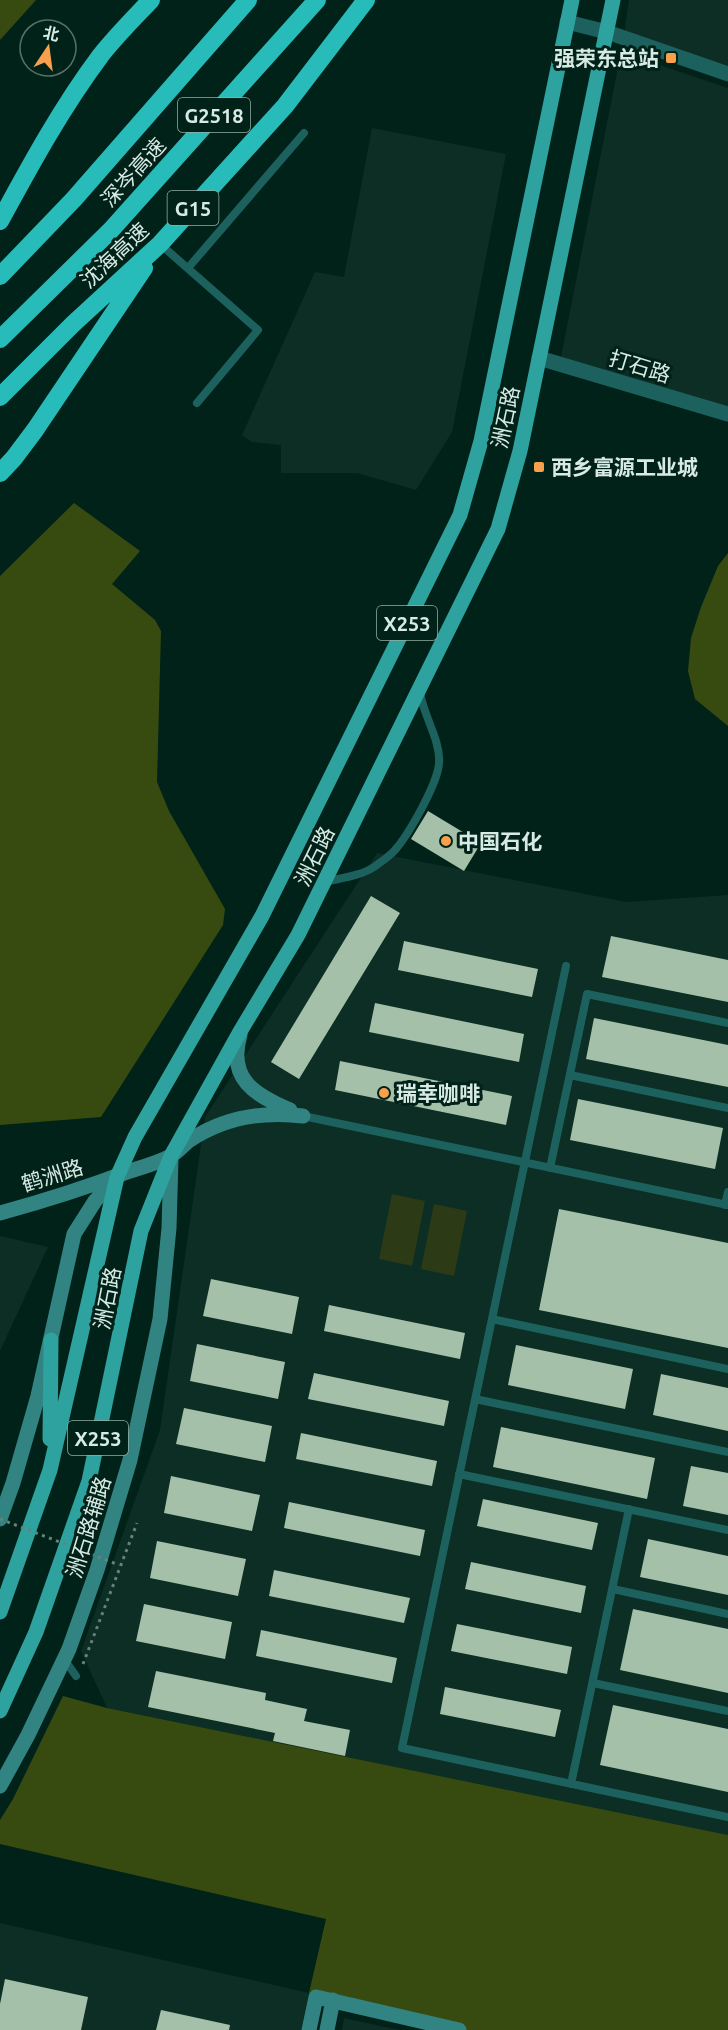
<svg xmlns="http://www.w3.org/2000/svg" width="728" height="2030" font-family="Ubuntu,'Noto Sans SC',sans-serif">
	<rect width="100%" height="100%" fill="#002219"/>
	<path fill="#0c2e24" d="M629,0H728V66L624,34Z
		M621,52L728,88V408L561,357Z
		M372,128L506,154L452,432L416,490L357,473H281V445L252,442L242,435L315,272L344,277Z
		M377,853L626,902L728,895V1835L107,1708L81,1651L160,1430L205,1117Z
		M0,1236L48,1247L0,1351Z
		M0,1923L309,1993L301,2030H0Z
		M344,2018L399,2030H342Z"/>
	<path fill="#2c3a15" d="M392,1194L425,1201L412,1266L379,1259Z
		M434,1204L467,1211L454,1276L421,1269Z"/>
	<path fill="#374b11" d="M0,0H36L0,40Z
		M74,503L140,551L112,584L155,620L161,631L157,782L169,811L225,909L223,925L101,1117L0,1125V576Z
		M728,553V726L695,699L688,671L691,638L701,607L718,566Z
		M63,1696L107,1708L728,1835V2030H461L309,1993L326,1919L0,1844V1820L13,1799Z"/>
	<path fill="#a5c0a9" d="M428,811L481,843L464,871L411,839Z
		M371,896L400,913L299,1079L271,1062Z
		M611,936L728,960V1002L602,977Z
		M404,941L538,969L532,997L398,970Z
		M375,1003L524,1034L519,1062L369,1032Z
		M594,1018L728,1045V1087L586,1059Z
		M340,1061L512,1096L506,1125L335,1090Z
		M578,1099L723,1128L715,1169L570,1140Z
		M559,1209L728,1243V1348L539,1310Z
		M211,1279L299,1297L292,1334L203,1316Z
		M329,1305L465,1333L460,1359L324,1331Z
		M197,1344L285,1362L278,1399L190,1381Z
		M516,1345L633,1369L625,1409L508,1385Z
		M314,1373L449,1401L444,1426L308,1399Z
		M661,1374L728,1388V1431L653,1415Z
		M184,1408L272,1426L265,1462L176,1444Z
		M501,1427L655,1458L647,1499L493,1467Z
		M301,1433L437,1461L432,1486L296,1459Z
		M691,1466L728,1473V1515L683,1506Z
		M171,1476L260,1495L252,1531L164,1513Z
		M483,1499L598,1523L592,1550L477,1526Z
		M289,1502L425,1530L420,1556L284,1528Z
		M648,1539L728,1556V1595L640,1577Z
		M157,1541L246,1559L238,1596L150,1578Z
		M471,1562L586,1586L581,1613L465,1589Z
		M274,1570L410,1598L404,1623L269,1596Z
		M144,1604L232,1622L225,1659L136,1641Z
		M633,1609L728,1629V1693L620,1670Z
		M457,1624L572,1647L567,1674L451,1651Z
		M261,1630L397,1658L392,1683L256,1656Z
		M156,1671L266,1693L265,1700L307,1709L304,1721L350,1730L345,1756L273,1741L275,1733L148,1707Z
		M445,1687L561,1710L555,1737L440,1714Z
		M613,1705L728,1729V1792L600,1765Z
		M5,1979L88,1997L81,2030H0V2004Z
		M161,2010L230,2025L229,2030H156Z"/>
	<g fill="none" stroke-linecap="round" stroke-linejoin="round">
		<path stroke="#67827a" stroke-width="3" stroke-dasharray="3 4.5" stroke-linecap="butt" d="M83,1664L137,1523"/>
		<path stroke="#1d615f" stroke-width="8" d="M160,244L258,330L197,403
			M188,268L304,133
			M325,882C341,878 360,876 374,867C381,862 390,856 395,850C409,834 438,783 439,763C441,741 423,715 420,692
			M566,966L402,1748L728,1817
			M570,1075L728,1108
			M303,1116L728,1205
			M550,1168L587,994L728,1023
			M725,1205L728,1192
			M492,1319L728,1369
			M475,1399L728,1452
			M459,1474L728,1530
			M613,1589L728,1614
			M64,1659L76,1676
			M593,1683L728,1711
			M571,1784L629,1509"/>
		<path stroke="#1d615f" stroke-width="15" d="M567,22L607,32L728,74
			M539,358L728,414"/>
		<path stroke="#318482" stroke-width="15" d="M240,1035C227,1079 255,1095 290,1110
			M0,1213C44,1201 88,1187 130,1171C143,1167 157,1163 169,1157C177,1153 183,1145 190,1140C225,1117 263,1111 303,1116
			M0,1519L13,1483L38,1396L74,1234L95,1201L117,1177
			M0,1786L28,1735L69,1649L97,1570L130,1460L160,1319L169,1228L171,1159
			M309,2030L316,1997L459,2030
			M327,2030L333,2000"/>
		<path stroke="#2ea29f" stroke-width="15" d="M50,1439L51,1340
			M0,1612L50,1470L117,1177L135,1137L262,916L460,515L481,441L572,0
			M0,1711L36,1632L89,1481L141,1231L171,1156L241,1030L298,935L498,529L520,451L613,0"/>
		<path stroke="#27bcba" stroke-width="18" d="M0,221C31,164 62,107 101,55C116,36 134,18 151,0
			M0,276L74,199L248,0
			M0,339L111,230L317,0
			M0,397L73,324L160,244L285,106L366,0
			M0,473L14,458L35,430L144,268"/>
		<path stroke="#67827a" stroke-width="3" stroke-dasharray="3 4.5" stroke-linecap="butt" d="M0,1519L119,1565"/>
	</g>
	<g fill="#f9a04d" stroke="#002219" stroke-width="2">
		<rect x="665" y="52" width="12" height="12" rx="3"/>
		<rect x="533" y="461" width="12" height="12" rx="3"/>
		<circle cx="446" cy="841" r="6"/>
		<circle cx="384" cy="1093" r="6"/>
	</g>
	<g text-anchor="middle" dominant-baseline="central" stroke-width="6" stroke-linejoin="round" paint-order="stroke">
		<g fill="#002219" stroke="#96aea6" stroke-width="1.5">
			<rect x="178" y="98" width="72" height="34" rx="4.5"/>
			<rect x="167.5" y="191" width="51" height="34" rx="4.5"/>
			<rect x="377" y="606" width="60" height="34" rx="4.5"/>
			<rect x="68" y="1421" width="60" height="34" rx="4.5"/>
		</g>
		<g font-size="20" font-weight="bold" fill="#d7eae3">
			<text x="214" y="115">G2518</text>
			<text x="193" y="208">G15</text>
			<text x="407" y="623">X253</text>
			<text x="98" y="1438">X253</text>
		</g>
		<g font-size="21" font-weight="bold" fill="#d7eae3" stroke="#002219" text-anchor="start">
			<text x="659" y="58" text-anchor="end">强荣东总站</text>
			<text x="551" y="467">西乡富源工业城</text>
			<text x="458" y="841">中国石化</text>
			<text x="396" y="1093">瑞幸咖啡</text>
		</g>
		<g font-size="21" fill="#d7eae3" stroke="#002219">
			<text transform="translate(133 172) rotate(-48)">深岑高速</text>
			<text transform="translate(114 255) rotate(-43)">沈海高速</text>
			<text transform="translate(640 366) rotate(17)">打石路</text>
			<text transform="translate(505 417) rotate(-78)">洲石路</text>
			<text transform="translate(314 856) rotate(-64)">洲石路</text>
			<text transform="translate(52 1175) rotate(-17)">鹤洲路</text>
			<text transform="translate(107 1298) rotate(-79)">洲石路</text>
			<text transform="translate(88 1527) rotate(-73)">洲石路辅路</text>
		</g>
	</g>
	<g transform="translate(48 48) rotate(13)"><circle r="28" fill="#002219" stroke="#56726a" stroke-width="1.5"/>
	<path d="M0-4.5L10 22L0 15L-10 22Z" fill="#f9a04d"/>
	<text y="-9" font-size="16" font-weight="bold" text-anchor="middle" fill="#d7eae3">北</text>
	</g>
</svg>
